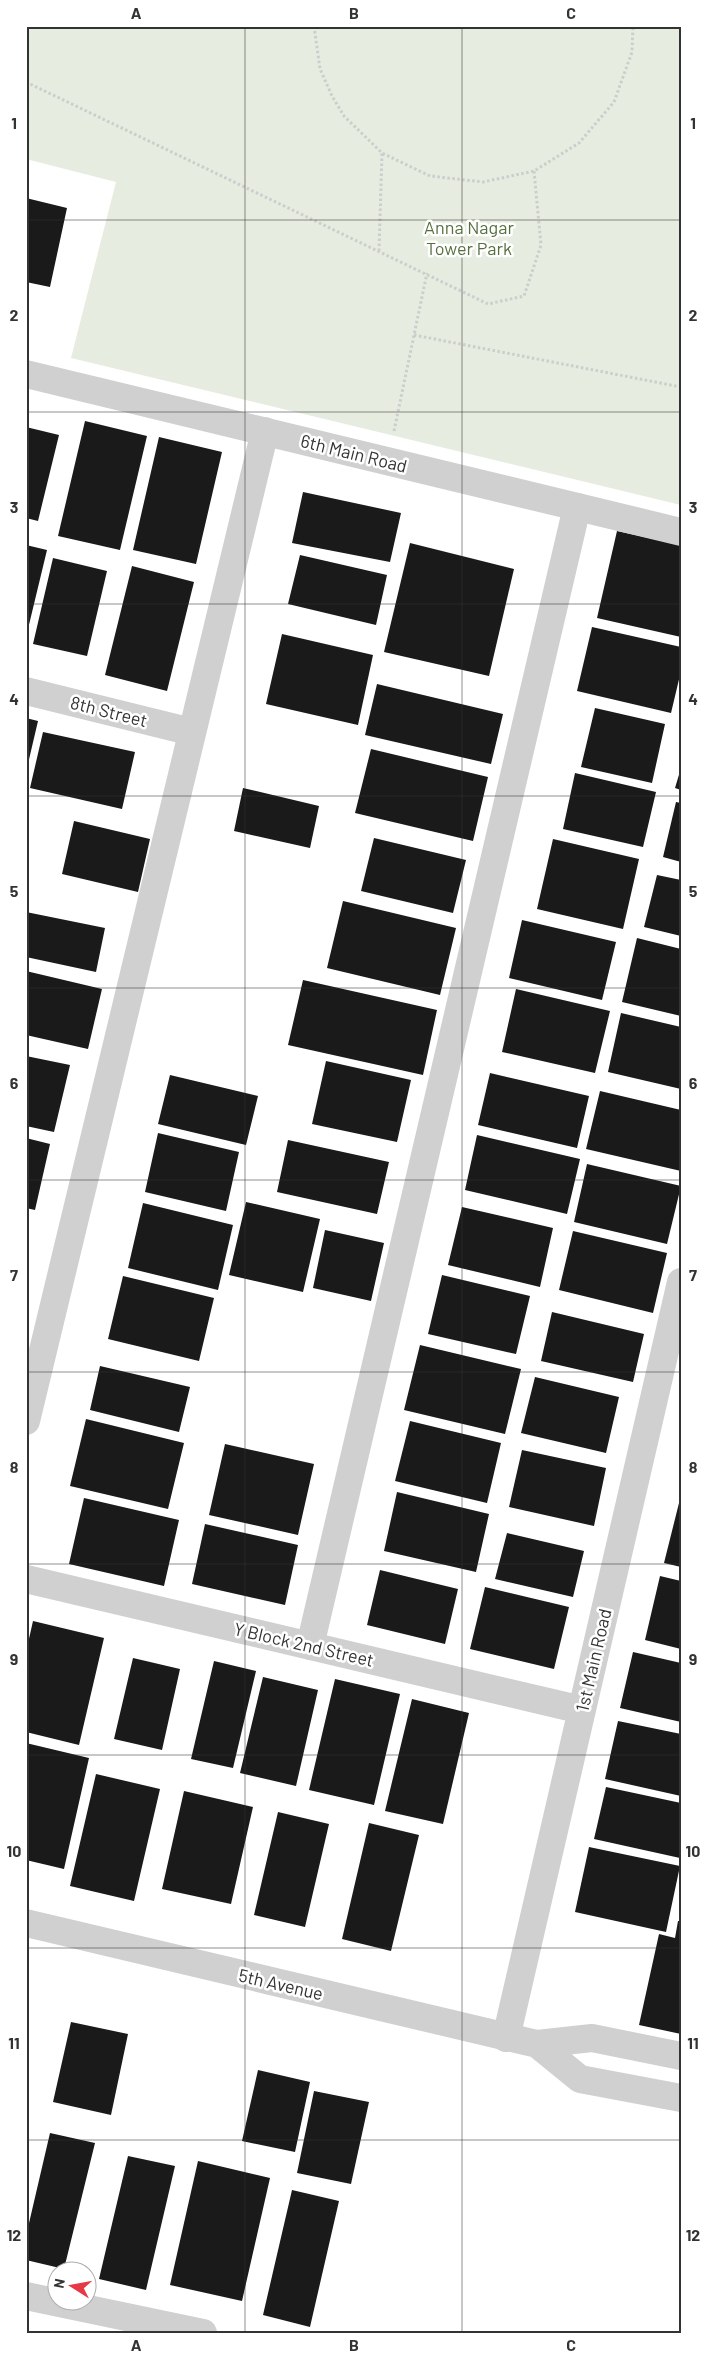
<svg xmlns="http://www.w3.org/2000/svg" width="707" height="2359" font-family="Barlow,sans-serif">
	<rect width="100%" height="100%" fill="#fff"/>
	<path fill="#e6ecdf" d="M26,26H681V505L71,358L116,182L26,159Z"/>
	<path fill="#1a1a1a" d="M26,198L67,208L50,287L26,282Z
		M85,421L147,436L120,550L58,536Z
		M26,427L59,435L38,521L26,518Z
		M159,437L222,452L196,564L133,550Z
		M303,492L401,513L390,562L292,543Z
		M617,531L681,545V637L597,618Z
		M410,543L514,569L489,676L384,652Z
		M26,545L47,550L27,633H26Z
		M300,555L387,575L376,625L288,604Z
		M53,558L107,571L87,656L33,644Z
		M132,566L194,582L167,691L105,675Z
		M592,627L681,647V671L671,713L577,691Z
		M282,634L373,655L358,725L266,704Z
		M377,684L503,714L491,764L365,735Z
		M595,708L665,724L652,783L581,767Z
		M26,718L38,721L27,768H26Z
		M43,732L135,752L122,809L30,788Z
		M371,749L488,777L473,841L355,813Z
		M681,768V790L675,788Z
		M575,773L656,792L643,847L563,829Z
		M243,788L319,806L310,848L234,831Z
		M676,802L681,803V862L663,857Z
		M74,821L150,839L138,892L62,874Z
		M374,838L466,860L453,913L361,891Z
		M553,839L639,859L623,929L537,909Z
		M657,875L681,880V936L644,927Z
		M343,901L456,928L440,995L327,968Z
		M26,912L105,928L96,972L26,957Z
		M522,920L616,942L602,1000L509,978Z
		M637,938L681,949V1016L622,1002Z
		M26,971L102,989L88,1049L26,1035Z
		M303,980L437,1010L423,1075L288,1045Z
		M516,989L610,1011L595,1073L502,1052Z
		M621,1013L681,1027V1089L608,1072Z
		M26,1056L70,1065L54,1132L26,1126Z
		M326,1061L411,1080L397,1142L312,1124Z
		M490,1073L589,1096L577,1148L478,1125Z
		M170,1075L258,1096L246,1145L158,1124Z
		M600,1091L681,1110V1171L586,1149Z
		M158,1133L239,1152L226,1211L145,1192Z
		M477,1135L580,1159L567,1214L465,1190Z
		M26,1138L50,1144L35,1210L26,1208Z
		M288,1140L389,1162L377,1214L277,1192Z
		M587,1164L681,1186L667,1244L574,1222Z
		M246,1202L320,1219L303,1292L229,1275Z
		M143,1203L233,1225L218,1290L128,1268Z
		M462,1207L553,1228L540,1287L448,1265Z
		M325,1230L384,1243L371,1301L313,1288Z
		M573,1231L667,1253L653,1313L559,1290Z
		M442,1275L530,1296L516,1354L428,1334Z
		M123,1276L214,1298L199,1361L108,1339Z
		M552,1312L644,1334L633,1382L541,1361Z
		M420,1345L521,1369L505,1434L404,1410Z
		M100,1366L190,1387L179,1432L90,1410Z
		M535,1377L619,1397L606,1453L521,1433Z
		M86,1419L184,1443L168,1509L70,1486Z
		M410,1421L501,1443L487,1503L395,1481Z
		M225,1444L314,1464L298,1535L209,1515Z
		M522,1450L606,1468L594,1526L509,1507Z
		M397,1492L489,1514L476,1572L384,1551Z
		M681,1495V1567L664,1563Z
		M84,1498L179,1520L164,1586L69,1564Z
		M205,1524L298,1545L285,1605L192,1584Z
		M507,1533L584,1551L573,1597L495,1579Z
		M380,1570L458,1589L445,1644L367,1625Z
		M660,1576L681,1581V1649L645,1640Z
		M485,1587L569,1607L554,1669L470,1649Z
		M33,1621L104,1638L79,1745L26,1732V1652Z
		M633,1652L681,1663V1722L620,1708Z
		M133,1658L180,1669L162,1750L114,1739Z
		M214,1661L256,1671L233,1768L191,1759Z
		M263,1677L318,1690L296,1786L240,1773Z
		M335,1679L400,1694L374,1805L309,1790Z
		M412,1699L469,1713L443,1824L385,1811Z
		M618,1721L681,1734V1796L605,1779Z
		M26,1743L89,1758L64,1869L26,1860Z
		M96,1774L160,1789L134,1901L70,1886Z
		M606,1787L681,1803L680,1858L594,1839Z
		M184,1791L253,1807L231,1904L162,1889Z
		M278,1812L329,1824L305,1927L254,1915Z
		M369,1823L419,1835L391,1951L342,1939Z
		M589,1847L680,1866L666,1932L575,1912Z
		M678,1921H681V2034L639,2025L659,1934L675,1938Z
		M71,2022L128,2034L111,2115L53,2102Z
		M258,2070L310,2082L295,2152L242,2141Z
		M314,2091L369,2102L351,2184L297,2173Z
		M50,2133L95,2143L64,2269L26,2260V2236Z
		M128,2156L175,2166L146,2290L99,2279Z
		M198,2161L270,2178L242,2301L170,2285Z
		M292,2190L339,2201L310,2327L263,2315Z"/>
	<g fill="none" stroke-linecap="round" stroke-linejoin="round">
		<path stroke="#cdcdcd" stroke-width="3" stroke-dasharray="2.5 2.5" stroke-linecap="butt" d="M314,26L320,69L332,96L344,116L382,153L430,176L483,182L534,171L579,143L614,102L632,52L633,26
			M26,82L488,304L524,296L541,245L534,171
			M379,251L382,153
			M414,335L681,387
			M394,431L427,273"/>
		<path stroke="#d0d0d0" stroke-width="28" d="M26,691L192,732
			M26,1421L265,431
			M26,1579L582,1710
			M310,1646L577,507
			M506,2038L681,1282
			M26,2296L203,2333"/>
		<path stroke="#d0d0d0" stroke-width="28" d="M26,374L681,532
			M26,1923L537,2044L592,2038L681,2056
			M537,2044L580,2079L681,2098"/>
	</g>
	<path fill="none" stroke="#333" stroke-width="1" stroke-opacity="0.55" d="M245,26V2333M462,26V2333M26,220H681M26,412H681M26,604H681M26,796H681M26,988H681M26,1180H681M26,1372H681M26,1564H681M26,1755H681M26,1948H681M26,2140H681"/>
	<g text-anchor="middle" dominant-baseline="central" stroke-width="5" stroke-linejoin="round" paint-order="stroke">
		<g font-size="18" fill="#56703f" stroke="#fff">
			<text x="469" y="227">Anna Nagar<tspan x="469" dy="21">Tower Park</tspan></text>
		</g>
		<g font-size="18" fill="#333" stroke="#fff">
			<text transform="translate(354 453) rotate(14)">6th Main Road</text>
			<text transform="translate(109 711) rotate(14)">8th Street</text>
			<text transform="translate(304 1644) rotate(13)">Y Block 2nd Street</text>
			<text transform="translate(593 1660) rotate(-77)">1st Main Road</text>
			<text transform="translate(281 1984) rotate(13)">5th Avenue</text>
		</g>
	</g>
	<rect width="707" height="2359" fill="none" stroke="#ffffff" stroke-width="55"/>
	<g transform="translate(72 2286) rotate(281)"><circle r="24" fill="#ffffff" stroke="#adadad"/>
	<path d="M0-4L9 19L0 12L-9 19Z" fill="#e63946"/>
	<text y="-8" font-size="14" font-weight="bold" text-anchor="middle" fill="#333333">N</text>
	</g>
	<rect x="28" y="28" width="652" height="2304" fill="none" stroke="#333" stroke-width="2"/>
	<g font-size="16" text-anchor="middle" font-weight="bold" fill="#333">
		<text x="136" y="19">A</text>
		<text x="354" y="19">B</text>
		<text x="571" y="19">C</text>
		<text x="14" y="129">1</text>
		<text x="693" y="129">1</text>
		<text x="14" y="321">2</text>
		<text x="693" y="321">2</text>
		<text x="14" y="513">3</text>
		<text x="693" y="513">3</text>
		<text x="14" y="705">4</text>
		<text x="693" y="705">4</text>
		<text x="14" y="897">5</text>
		<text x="693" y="897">5</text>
		<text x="14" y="1089">6</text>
		<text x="693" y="1089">6</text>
		<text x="14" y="1281">7</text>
		<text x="693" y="1281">7</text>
		<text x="14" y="1473">8</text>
		<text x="693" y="1473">8</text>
		<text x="14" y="1665">9</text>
		<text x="693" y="1665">9</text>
		<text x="14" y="1857">10</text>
		<text x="693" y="1857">10</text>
		<text x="14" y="2049">11</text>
		<text x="693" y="2049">11</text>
		<text x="14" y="2241">12</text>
		<text x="693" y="2241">12</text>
		<text x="136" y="2351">A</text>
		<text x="354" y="2351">B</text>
		<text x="571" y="2351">C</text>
	</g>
</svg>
